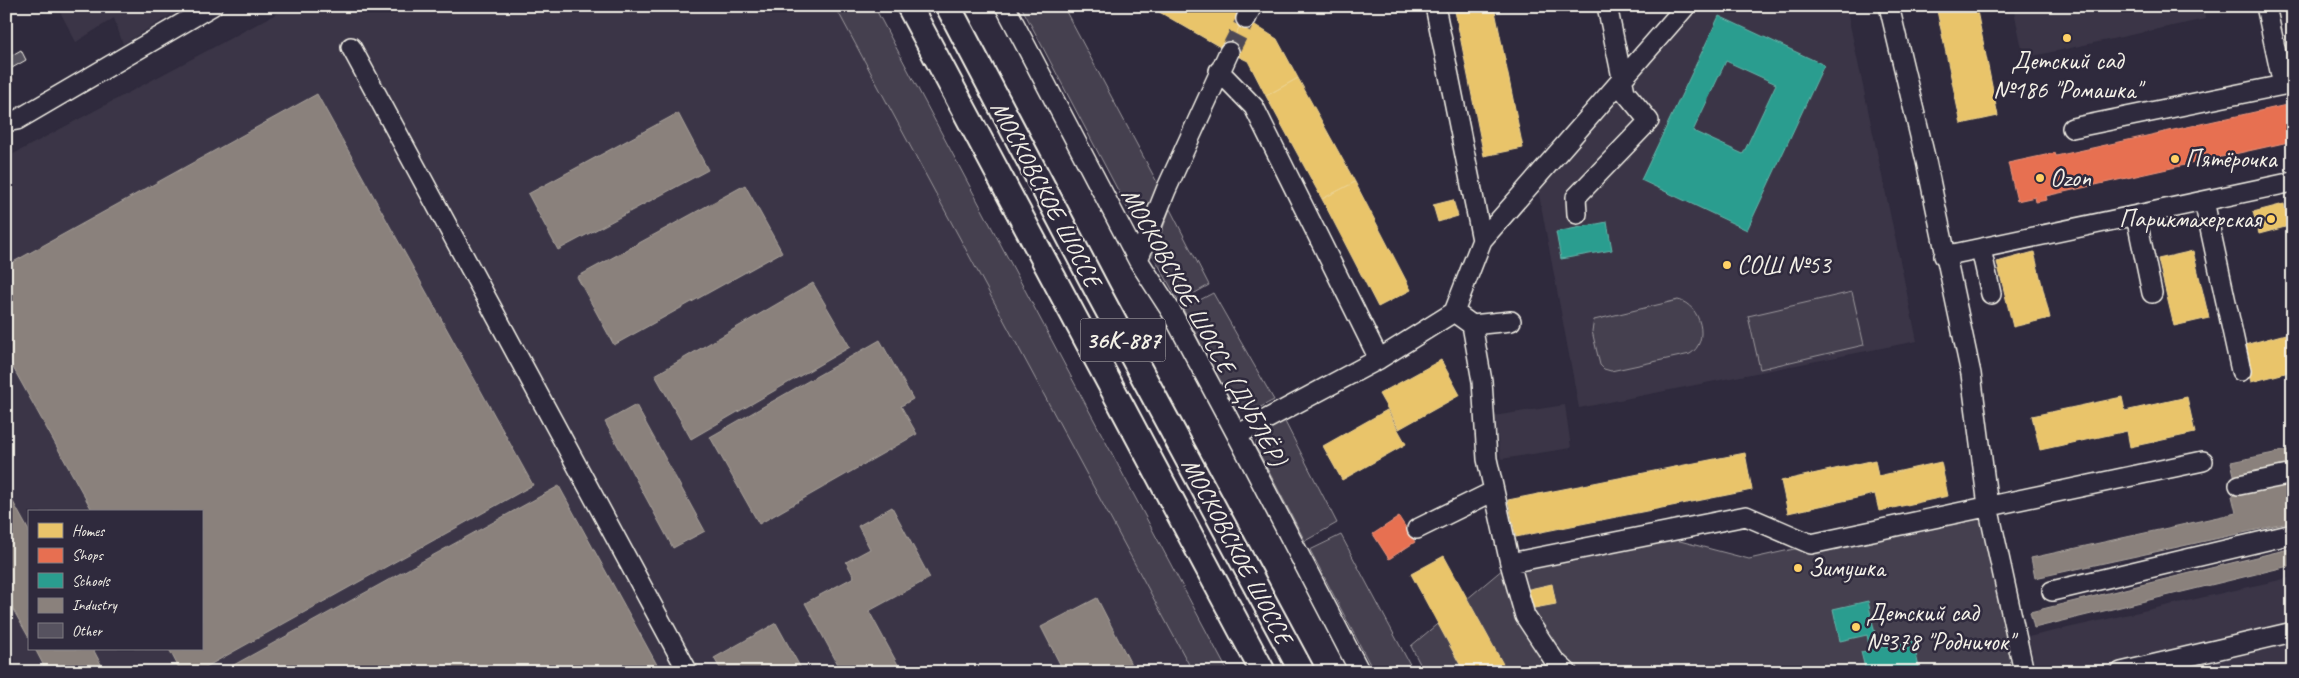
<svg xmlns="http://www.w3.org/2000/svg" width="2299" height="678" font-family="Caveat,sans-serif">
	<rect width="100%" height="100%" fill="#2f2a3d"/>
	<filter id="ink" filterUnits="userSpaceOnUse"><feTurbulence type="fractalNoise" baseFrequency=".02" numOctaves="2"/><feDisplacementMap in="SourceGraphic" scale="10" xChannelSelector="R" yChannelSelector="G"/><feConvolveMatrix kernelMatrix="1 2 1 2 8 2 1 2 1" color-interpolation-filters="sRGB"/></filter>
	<g filter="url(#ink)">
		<path fill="#3b3647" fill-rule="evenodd" d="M57,6H186L123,44L114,18L76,42Z
			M291,6H835L1195,672H6V158ZM29,512H201V649H29Z
			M1700,6H1846L1917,341L1579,408L1538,189Z
			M2013,6H2203L2205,19L2024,58Z
			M1565,405L1571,448L1501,459L1494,416Z
			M2293,577V672H2036L2028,637Z"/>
		<path fill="#454050" stroke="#9c989c" d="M835,6H874L1228,672H1193Z
			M1021,6H1063L1159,186L1145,218L1140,220L1132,217Z
			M1170,209L1209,285L1179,302L1153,255Z
			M1852,292L1864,345L1760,369L1748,316Z
			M1213,293L1274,400C1256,409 1249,417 1231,404L1183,309Z
			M1678,300C1701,305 1710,342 1690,354L1611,371L1604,369L1600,365L1592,331L1594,320Z
			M1282,416L1337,523L1305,541L1256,447L1257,435Z
			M1988,506L2024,672H1424L1411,646L1510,563L1653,534L1749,559Z
			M1341,535L1414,672H1374L1310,550Z"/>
		<path fill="#e9c46a" stroke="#ecd290" d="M1149,6H1224L1244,18L1227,51Z
			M1454,6H1494L1523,148L1484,156Z
			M1936,6H1976L1998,116L1961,124Z
			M1244,18L1277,39L1298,78L1266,96L1248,61L1227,51Z
			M1298,78L1355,182L1322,199L1266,96Z
			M1355,182L1411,290L1378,307L1322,199Z
			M1453,200L1458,216L1438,222L1433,205Z
			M2284,204L2289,226L2259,234L2253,212Z
			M2193,251L2209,318L2174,326L2158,259Z
			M2034,252L2050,318L2013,327L1997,262Z
			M2293,332V371L2251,382L2241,346Z
			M1441,360L1460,395L1399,429L1379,394Z
			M2122,397L2125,411L2187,397L2195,433L2130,447L2127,431L2040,450L2032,416Z
			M1387,410L1406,444L1342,480L1323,446Z
			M1745,453L1752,490L1516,537L1508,500Z
			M1875,460L1878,476L1941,462L1948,496L1879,511L1875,494L1788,513L1781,481Z
			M1444,556L1503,664L1488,672H1464L1411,574Z
			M1552,584L1556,604L1529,609L1525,590Z
			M1503,664L1506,672H1488Z"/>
		<path fill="#e76f51" stroke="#eb967e" d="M7,67L13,80L6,84V68Z
			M2291,104L2293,141L2046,196L2047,200L2036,202L2035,197L2017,201L2008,163L2055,153L2056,156Z
			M1399,517L1415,542L1389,559L1373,534Z"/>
		<path fill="#2a9d8f" stroke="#67b6aa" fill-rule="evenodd" d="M1719,16L1824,65L1747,230L1641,180ZM1726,61L1776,84L1743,154L1693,131Z
			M1607,222L1612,250L1561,259L1556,232Z
			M1868,601L1878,648L1913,641L1920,672H1866L1861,652L1870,650L1867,635L1840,641L1833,609Z"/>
		<path fill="#8a817c" stroke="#aaa39c" d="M317,94L533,485L197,672H181L169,649H201V512H93L6,355V266Z
			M678,113L708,170L558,250L528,194Z
			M745,185L782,252L614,345L577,277Z
			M813,283L850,347L691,439L655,375Z
			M880,340L913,399L901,406L917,434L759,524L710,437Z
			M636,405L705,531L673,548L605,422Z
			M2293,449V467L2235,479L2231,462Z
			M2293,483V522L2035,578L2031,558L2236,513L2232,496Z
			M559,486L661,672H221Z
			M6,489L29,531V638L6,597Z
			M892,507L930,578L869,611L902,672H842L805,603L854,577L846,562L870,549L858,526Z
			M2293,548V565L2034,628L2030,612Z
			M1097,598L1135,672H1064L1041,627Z
			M776,623L803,672H722L714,658Z
			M35,649H93L103,668L95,672H47Z"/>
		<path fill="#56525f" stroke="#f4f1e8" d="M21,50L26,60L12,68L7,58Z"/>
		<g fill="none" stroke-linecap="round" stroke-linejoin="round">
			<path stroke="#4d4857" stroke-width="19" stroke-dasharray="19 9" stroke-linecap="butt" d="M1229,52L1246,19"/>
			<g stroke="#f4f1e8" stroke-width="22">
				<path id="minor" d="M1005,6L1138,260L1171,311L1237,435L1360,672
					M1435,6L1482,240
					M1889,6L1926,161L1971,374L1988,506L2024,672
					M2266,6L2283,85
					M1246,19L1252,6
					M351,47L688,672
					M1219,71L1254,107L1379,359
					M6,122L17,120L212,6
					M2072,128L2293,83
					M2204,201L2241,371
					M1577,214L1576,197L1649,121L1625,92L1607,6
					M2136,216L2152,293
					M1981,249L1991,294
					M1944,256L2293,182
					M1138,260L1166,190L1229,52
					M1454,312L1472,325L1482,381L1487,459L1510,563L1525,616L1554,660L1567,672
					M1472,325L1511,321
					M1237,435L1379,359L1454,312L1482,240L1686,6
					M2239,485L2293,474
					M1417,529L1494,491
					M1510,563L1746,516L1811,544L2203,461
					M2052,591L2293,534
					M2121,672L2293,632"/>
			</g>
			<g stroke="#f4f1e8" stroke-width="28">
				<path id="major" d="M909,6L1263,672
					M948,6L1099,294L1302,672"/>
			</g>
			<use href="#minor" stroke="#2f2a3d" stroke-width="19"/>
			<use href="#major" stroke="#2f2a3d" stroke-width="24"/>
		</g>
	</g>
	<g fill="#ffd166" stroke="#2f2a3d" stroke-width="2">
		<circle cx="2067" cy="38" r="5"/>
		<circle cx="2175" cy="159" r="5"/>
		<circle cx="2040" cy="178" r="5"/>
		<circle cx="2271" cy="219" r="5"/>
		<circle cx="1727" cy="265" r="5"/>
		<circle cx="1798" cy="568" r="5"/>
		<circle cx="1856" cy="627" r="5"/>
	</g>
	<g text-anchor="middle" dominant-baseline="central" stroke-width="5" stroke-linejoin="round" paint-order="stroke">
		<rect fill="#2f2a3d" stroke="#b9b5b5" stroke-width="1" x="1080.5" y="318.5" width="85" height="43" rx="4"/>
		<g font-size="24" font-weight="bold" fill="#f4f1e8">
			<text x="1123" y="340">36К-887</text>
		</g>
		<g font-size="25" fill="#f4f1e8" stroke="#2f2a3d" text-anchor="start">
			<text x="2067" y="61" text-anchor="middle">Детский сад<tspan x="2067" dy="29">№186 "Ромашка"</tspan></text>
			<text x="2185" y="159">Пятёрочка</text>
			<text x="2050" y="178">Ozon</text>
			<text x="2261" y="219" text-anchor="end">Парикмахерская</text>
			<text x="1737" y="265">СОШ №53</text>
			<text x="1808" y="568">Зимушка</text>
			<text x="1866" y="613">Детский сад<tspan x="1866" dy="29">№378 "Родничок"</tspan></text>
		</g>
		<g font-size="25" fill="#f4f1e8" stroke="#2f2a3d">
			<text transform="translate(1046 194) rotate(62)">МОСКОВСКОЕ ШОССЕ</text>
			<text transform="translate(1204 327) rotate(61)">МОСКОВСКОЕ ШОССЕ (ДУБЛЁР)</text>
			<text transform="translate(1237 551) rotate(62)">МОСКОВСКОЕ ШОССЕ</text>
		</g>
	</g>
	<rect width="2299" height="678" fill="none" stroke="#2f2a3d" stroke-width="25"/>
	<rect x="12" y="12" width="2274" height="653" fill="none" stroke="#f4f1e8" stroke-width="2" filter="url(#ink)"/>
	<rect x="28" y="510" width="175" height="140" fill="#2f2a3d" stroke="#7e7a81"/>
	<rect x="38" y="523" width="25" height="15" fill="#e9c46a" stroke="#7e7a81"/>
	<text x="72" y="536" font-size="15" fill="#f4f1e8">Homes</text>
	<rect x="38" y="548" width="25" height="15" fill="#e76f51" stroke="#7e7a81"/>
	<text x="72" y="560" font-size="15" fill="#f4f1e8">Shops</text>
	<rect x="38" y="573" width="25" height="15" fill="#2a9d8f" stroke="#7e7a81"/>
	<text x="72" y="586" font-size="15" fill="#f4f1e8">Schools</text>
	<rect x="38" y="598" width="25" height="15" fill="#8a817c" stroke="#7e7a81"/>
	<text x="72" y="610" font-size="15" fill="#f4f1e8">Industry</text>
	<rect x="38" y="623" width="25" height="15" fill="#56525f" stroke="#7e7a81"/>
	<text x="72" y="636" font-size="15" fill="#f4f1e8">Other</text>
</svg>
